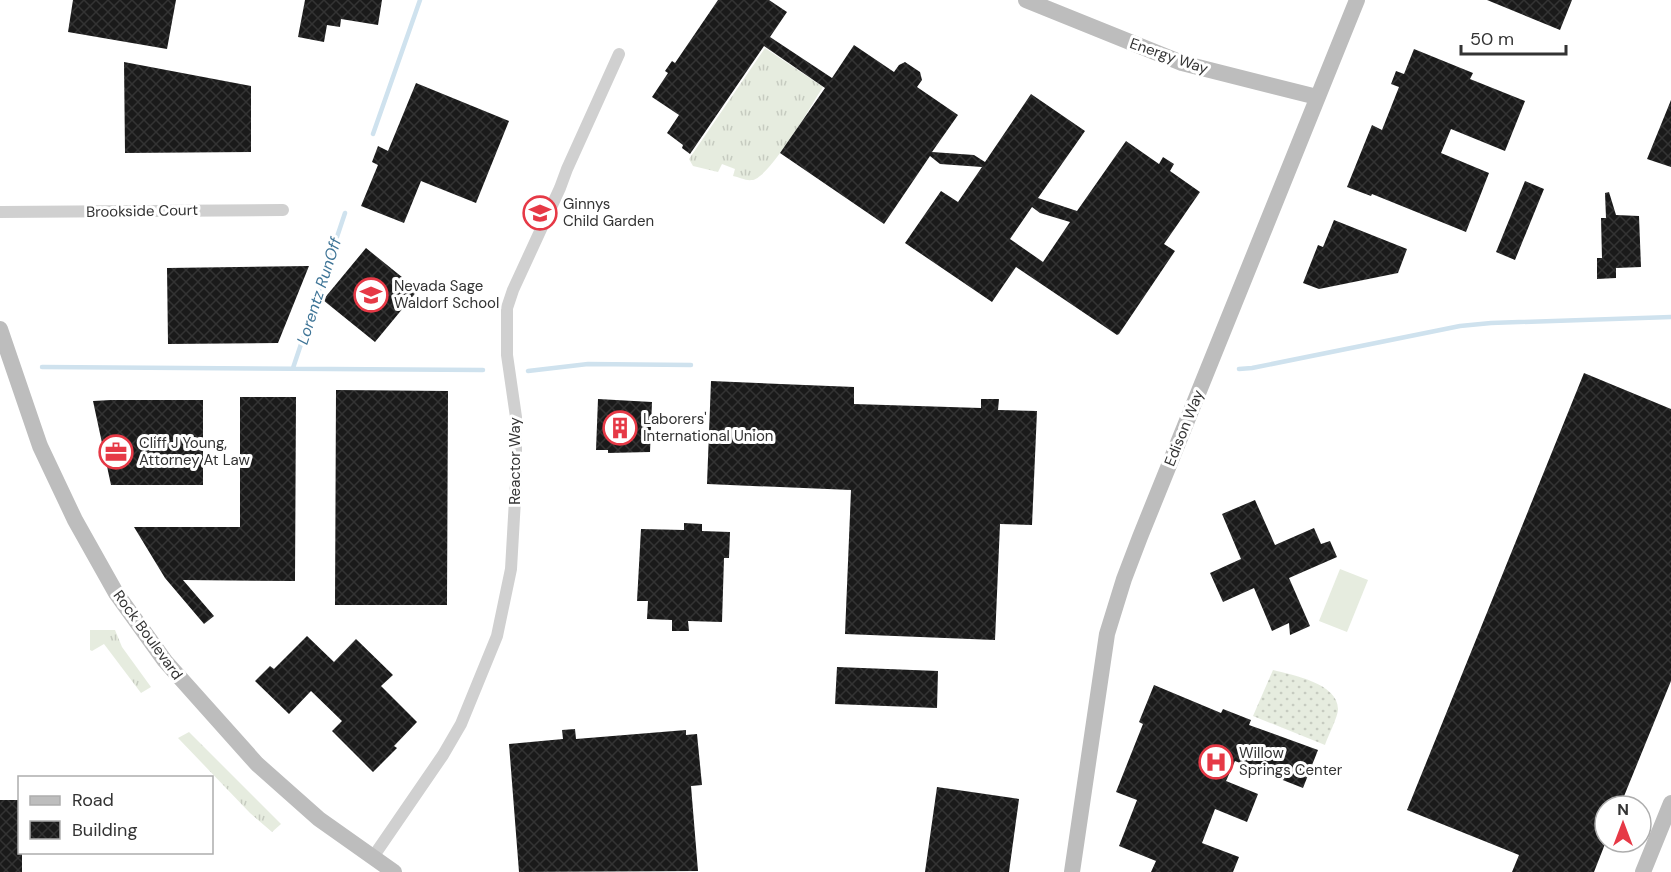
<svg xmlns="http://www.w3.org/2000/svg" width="1671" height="872" font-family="'DM Sans',sans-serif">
	<defs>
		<pattern id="grass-tufts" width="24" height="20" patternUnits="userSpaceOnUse" patternTransform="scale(1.5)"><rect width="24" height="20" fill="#e6ecdf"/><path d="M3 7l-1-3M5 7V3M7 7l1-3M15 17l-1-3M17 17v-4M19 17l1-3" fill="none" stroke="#c6cbc0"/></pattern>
		<pattern id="park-dots" width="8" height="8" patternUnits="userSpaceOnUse" patternTransform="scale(1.5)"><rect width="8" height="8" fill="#e6ecdf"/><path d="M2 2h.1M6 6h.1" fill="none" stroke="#c6cbc0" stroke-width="1.8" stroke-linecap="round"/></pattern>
		<pattern id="building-cross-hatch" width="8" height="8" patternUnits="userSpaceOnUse" patternTransform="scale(1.5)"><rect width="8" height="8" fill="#1a1a1a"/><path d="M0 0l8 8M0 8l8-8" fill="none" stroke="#333"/></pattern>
	</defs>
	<rect width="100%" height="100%" fill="#fff"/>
	<path fill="url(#grass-tufts)" d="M765,48L823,87C812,104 769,179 752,180C746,181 739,177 733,176L735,169L722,164L718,172L693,166L689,159Z
		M90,630H115L122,647L151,687L141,693L104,644L92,651L90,650Z
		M189,732L281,824L272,832L250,813L178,738Z"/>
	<path fill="url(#park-dots)" d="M1273,670C1292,675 1338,683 1338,709C1338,717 1328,736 1325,745L1253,716Z"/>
	<path fill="#e6ecdf" d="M1340,569L1368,580L1347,632L1319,621Z"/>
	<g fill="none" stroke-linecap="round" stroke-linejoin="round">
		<path stroke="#cfe2ee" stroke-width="4.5" d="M373,134L420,0
			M42,367L483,370
			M293,368L345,213
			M1239,369L1252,368L1460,326L1491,323L1671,317
			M528,371L588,364L691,365"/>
	</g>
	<path fill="url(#building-cross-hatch)" fill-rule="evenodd" d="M73,0H176L167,49L68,32Z
		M305,0H382L378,25L341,19L340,27L327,25L324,42L298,37Z
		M718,0H769L787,12L770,37L832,78L854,45L894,72L899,65L905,62L920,72L922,80L917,87L958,115L932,152L974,155L985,162L1031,94L1085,131L1038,198L1077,211L1126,141L1159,164L1163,157L1174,164L1170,171L1200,192L1164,244L1175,251L1119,334L1117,335L1016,267L992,302L905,243L941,191L958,202L982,167L940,164L930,156L884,224L780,153L825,88L764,46L690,154L682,148L683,145L667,133L679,115L652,97L668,73L665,71L672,61L675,63ZM1032,207L1040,213L1070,222L1043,262L1010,239Z
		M1487,0H1572L1560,30Z
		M1414,49L1473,73L1470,79L1525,101L1505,151L1451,129L1441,153L1489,173L1466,232L1372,194L1371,196L1347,187L1372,125L1382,130L1399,87L1391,84L1396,71L1404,74Z
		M124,62L251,86V152L125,153Z
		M416,83L509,121L476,203L421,181L404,223L361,206L378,165L372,162L378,146L388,151Z
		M1671,100V167L1647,159Z
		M1525,181L1544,189L1515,260L1496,252Z
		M1609,192L1616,215L1639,216L1641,267L1616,268V278L1597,279V258H1602L1601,218H1606L1605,193Z
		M1334,220L1407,249L1398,273L1319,289L1303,283L1318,245L1323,247Z
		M366,248L418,290L375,342L323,300Z
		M309,266L278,343L168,344L167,268Z
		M1584,373L1671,409V681L1620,806H1605V844L1594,872H1512L1519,855L1407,810Z
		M711,381L854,387V404L981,408V399H999L998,410L1037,411L1032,525L1000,524L995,640L845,634L851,490L707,484Z
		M336,390L448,391L447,605H335Z
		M240,397H296L295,581L183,580L214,616L204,624L165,578L134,527H240Z
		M598,399L652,402L650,452L608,453V450H596Z
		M111,400H203V485H111L93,401Z
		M1255,500L1275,545L1314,528L1321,544L1330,541L1337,557L1289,578L1310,626L1290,635L1289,623L1272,631L1254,588L1223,602L1210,573L1241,559L1222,514Z
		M684,523L702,524V531L730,532L729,558H724L722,622L688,621L689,631H672V620L647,619L648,601H637L641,529L684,530Z
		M307,636L334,662L356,639L393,675L381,686L417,722L394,746L397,748L373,772L332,731L342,721L311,691L289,714L255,681L270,666L274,669Z
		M837,667L938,671L937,708L835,704Z
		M1154,685L1221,713L1223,709L1251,720L1249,725L1318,750L1303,788L1235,761L1226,781L1258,794L1247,822L1215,809L1202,843L1239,857L1233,872H1151L1156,861L1119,846L1137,800L1116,792L1143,724L1139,722Z
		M575,729L576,739L686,730V735L697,734L702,785L691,786L698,871L519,872L509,744L563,739L562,730Z
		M937,787L1019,799L1009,872H925Z
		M0,800H20V852H22V872H0Z"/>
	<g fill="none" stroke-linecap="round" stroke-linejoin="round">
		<path stroke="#d0d0d0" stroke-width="12" d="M0,212L283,210
			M373,857L443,755L461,724L497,636L511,569L516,482V417L507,355V308L513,290L560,188L567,169L619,54"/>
		<path stroke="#bdbdbd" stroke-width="16" d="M1026,0L1182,63L1317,97
			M0,329L40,446L75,520L116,593L165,661L257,764L319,819L394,872
			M1072,872L1107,634L1124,579L1140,537L1357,0
			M1643,872L1671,803"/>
	</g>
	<defs>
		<g id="school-ring" transform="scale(1.725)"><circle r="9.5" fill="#fff" stroke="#e63946" stroke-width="1.5"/><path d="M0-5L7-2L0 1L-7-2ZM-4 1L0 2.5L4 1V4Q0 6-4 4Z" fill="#e63946"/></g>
		<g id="building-ring" transform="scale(1.725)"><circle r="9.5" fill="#fff" stroke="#e63946" stroke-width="1.5"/><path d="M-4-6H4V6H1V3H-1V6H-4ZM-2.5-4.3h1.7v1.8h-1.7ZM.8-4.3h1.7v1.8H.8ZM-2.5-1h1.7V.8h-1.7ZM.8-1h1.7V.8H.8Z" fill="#e63946"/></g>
		<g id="office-ring" transform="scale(1.725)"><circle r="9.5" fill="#fff" stroke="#e63946" stroke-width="1.5"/><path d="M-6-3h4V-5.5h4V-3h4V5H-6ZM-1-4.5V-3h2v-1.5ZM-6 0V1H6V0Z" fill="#e63946"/></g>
		<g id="hospital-ring" transform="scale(1.725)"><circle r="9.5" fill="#fff" stroke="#e63946" stroke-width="1.5"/><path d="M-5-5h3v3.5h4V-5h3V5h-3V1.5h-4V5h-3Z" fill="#e63946"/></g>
	</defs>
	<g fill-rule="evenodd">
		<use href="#school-ring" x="540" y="213"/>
		<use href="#school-ring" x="371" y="295"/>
		<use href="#building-ring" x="620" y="428"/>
		<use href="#office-ring" x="116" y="452"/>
		<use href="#hospital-ring" x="1216" y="762"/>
	</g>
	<g text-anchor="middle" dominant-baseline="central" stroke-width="6" stroke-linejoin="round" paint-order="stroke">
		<g font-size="15" fill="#333" stroke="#fff">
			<text transform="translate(1169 56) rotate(19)">Energy Way</text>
			<text transform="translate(142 211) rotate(-1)">Brookside Court</text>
			<text transform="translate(1184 428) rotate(-68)">Edison Way</text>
			<text transform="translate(515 461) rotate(-90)">Reactor Way</text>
			<text transform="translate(148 635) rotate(54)">Rock Boulevard</text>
		</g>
		<g font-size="15" fill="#333" stroke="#fff" text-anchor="start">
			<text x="563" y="204">Ginnys<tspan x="563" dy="17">Child Garden</tspan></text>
			<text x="394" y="286">Nevada Sage<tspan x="394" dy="17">Waldorf School</tspan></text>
			<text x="643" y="419">Laborers'<tspan x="643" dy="17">International Union</tspan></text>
			<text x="139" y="443">Cliff J Young,<tspan x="139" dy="17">Attorney At Law</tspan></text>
			<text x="1239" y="753">Willow<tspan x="1239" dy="17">Springs Center</tspan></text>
		</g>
		<g font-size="16" font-style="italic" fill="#3f7597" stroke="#fff">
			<text transform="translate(319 291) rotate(-72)">Lorentz RunOff</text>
		</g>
	</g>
	<rect x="18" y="776" width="195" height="78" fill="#ffffff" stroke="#adadad" stroke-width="1.5"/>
	<rect x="30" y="796" width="30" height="9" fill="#bdbdbd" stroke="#adadad" stroke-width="1.5"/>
	<text x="72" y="806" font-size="18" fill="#333333">Road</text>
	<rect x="30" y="821" width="30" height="18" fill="url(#building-cross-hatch)" stroke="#adadad" stroke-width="1.5"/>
	<text x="72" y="836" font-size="18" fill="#333333">Building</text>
	<g transform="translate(1623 824)"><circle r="28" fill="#ffffff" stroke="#adadad" stroke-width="1.5"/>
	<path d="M0-4.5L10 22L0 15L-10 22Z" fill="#e63946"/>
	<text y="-9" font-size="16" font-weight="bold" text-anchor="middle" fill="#333333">N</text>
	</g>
	<path d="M1461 45v9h105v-9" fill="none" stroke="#333333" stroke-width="3"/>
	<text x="1470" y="45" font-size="18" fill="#333333" stroke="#ffffff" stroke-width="4.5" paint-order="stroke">50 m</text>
</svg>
